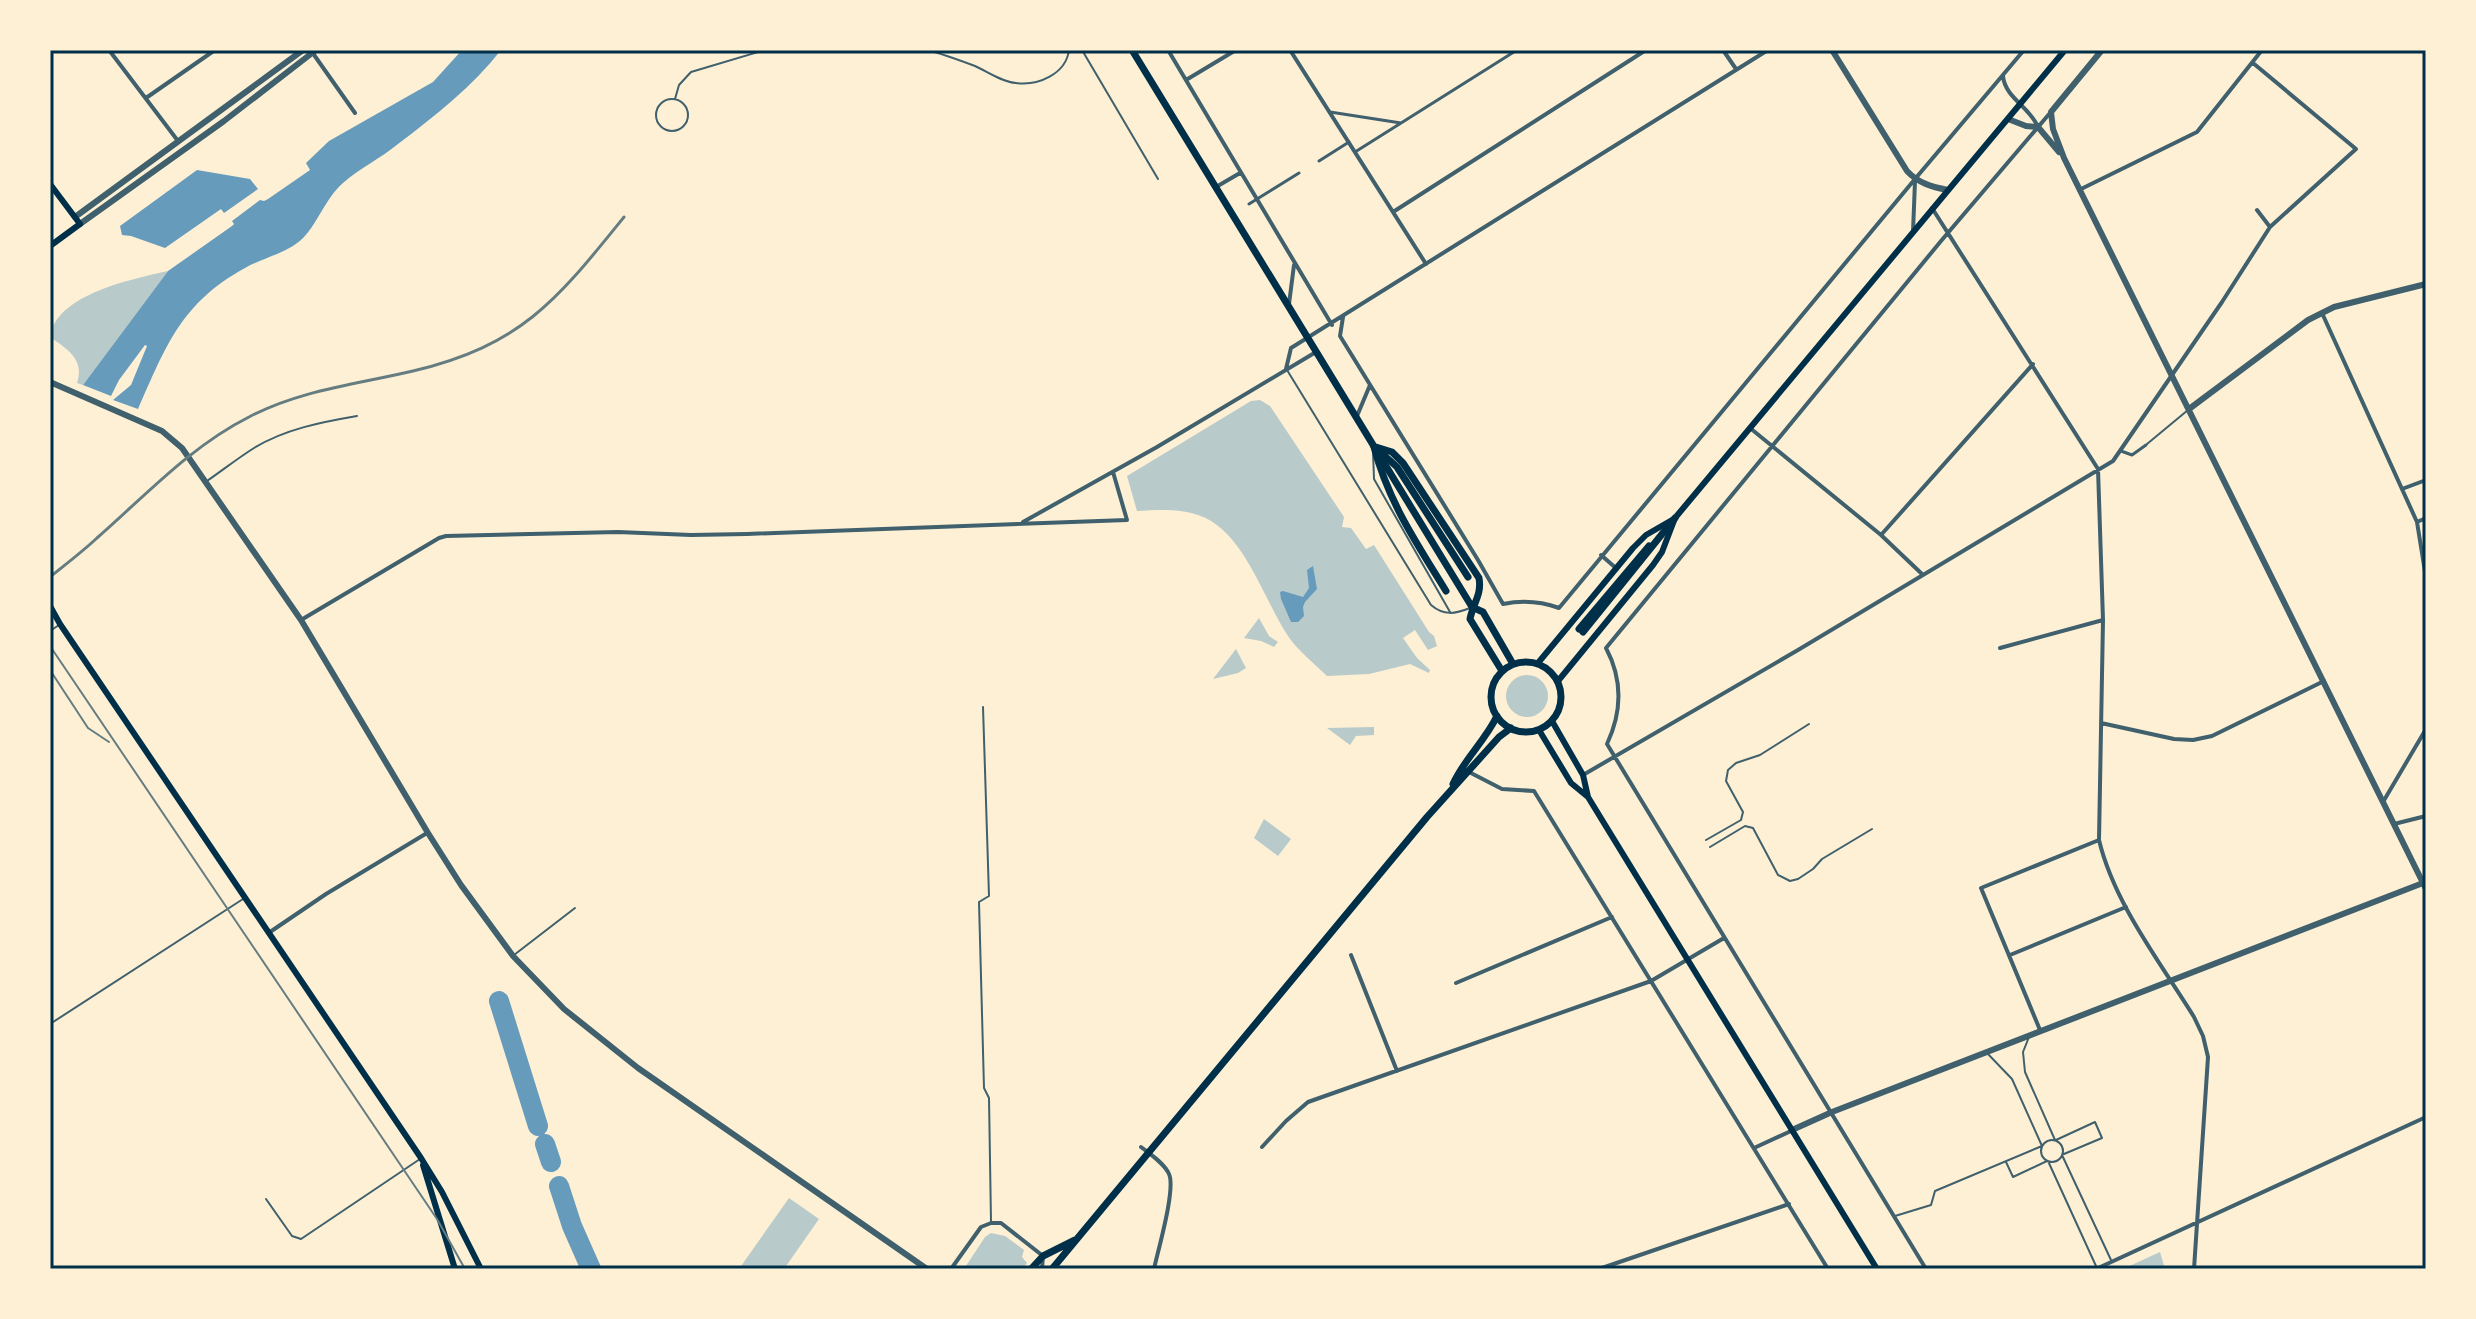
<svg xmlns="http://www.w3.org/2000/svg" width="2476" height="1319" font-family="Rubik,sans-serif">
	<rect width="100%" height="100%" fill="#fdf0d5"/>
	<path fill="#b9caca" d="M168,271L83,385L77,383C85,359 67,349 50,337C56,294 133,279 168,271Z
		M1260,400L1270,406L1344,517L1342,527L1351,528L1366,549L1374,545L1429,632L1434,636L1437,646L1428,650L1415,630L1403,638L1417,658L1430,670L1429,673L1410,664L1369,674L1327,676C1314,663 1298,651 1288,636C1263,599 1244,530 1198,515C1178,508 1156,510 1137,511L1127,476L1251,401Z
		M1259,618L1269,636L1278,642L1274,647L1261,641L1244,638Z
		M1236,649L1246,668L1238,673L1213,679Z
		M1506 696a21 21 0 1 1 42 0a21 21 0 1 1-42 0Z
		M1374,727V735L1356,736L1350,745L1327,728Z
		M1264,819L1291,839L1278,856L1254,838Z
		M789,1198L819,1219L784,1269H739Z
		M991,1233L1005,1236L1024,1250L1022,1257L1027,1263L1022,1269H964L985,1237Z
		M2160,1252L2165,1269H2123Z"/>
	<path fill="#669bbc" d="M462,50H501C473,86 435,116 398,144C381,158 360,168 343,183C325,199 319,221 304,237C289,253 264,257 245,268C181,303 166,346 138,409L113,400L131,385L147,346L145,345L119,380L111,396L83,385L168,271L232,226L234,224L232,221L260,200L264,201L268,199L310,170L306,163L329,141L433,82Z
		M197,170L250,179L258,189L224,213L221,209L165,248L131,236L122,235L120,226Z
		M1313,566L1317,589L1305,602L1303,607L1304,616L1298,622H1291L1281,599L1280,592L1283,591L1303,597L1309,588L1307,570Z"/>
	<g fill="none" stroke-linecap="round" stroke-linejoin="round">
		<path stroke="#669bbc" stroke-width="20" d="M499,1001L538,1126
			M545,1144L551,1162
			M559,1186L572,1226L591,1269"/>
		<path stroke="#3f606c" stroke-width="2" d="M927,50C943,54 959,60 975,66C988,72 1002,82 1016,83C1038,86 1066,74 1069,50
			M1082,50L1158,179
			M656 115a16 16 0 1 1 32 0a16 16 0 1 1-32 0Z
			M675,99L679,85L691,72L765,50
			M1287,370L1431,605C1444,616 1455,614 1470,608
			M2147,444L2188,410
			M1373,451L1374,479L1450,612
			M207,481C223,470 238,458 254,448C285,429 322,422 357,416
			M50,631L59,625
			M983,707L989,896L979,902L984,1088L989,1098L991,1222
			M1706,840L1741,820L1743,812L1726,781L1728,770L1736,763L1760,755L1809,724
			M1710,847L1745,826L1753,828L1778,875L1790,881L1798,879L1813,869L1822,859L1872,829
			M514,955L575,908
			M50,1024L243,899
			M2029,1037L2023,1052L2025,1072L2055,1140
			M1987,1053L2012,1079L2042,1146
			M2041 1151a11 11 0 1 1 22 0a11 11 0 1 1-22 0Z
			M2056,1140L2095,1122L2102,1138L2064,1154
			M2062,1155L2111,1260
			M2048,1161L2096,1266
			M2006,1162L2013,1177L2047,1161
			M266,1199L292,1236L301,1239L420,1159
			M1895,1216L1931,1205L1935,1191L2042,1146"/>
		<path stroke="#3f606c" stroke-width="3" d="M1330,112L1401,123
			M1355,152L1517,50
			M1319,161L1349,142
			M1249,204L1299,173
			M2121,451L2132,455L2146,445"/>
		<path stroke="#3f606c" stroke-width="4" d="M109,50L178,141
			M1168,50L1332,325
			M1290,50L1426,264
			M1723,50L1736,69
			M312,52L355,113
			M2003,76C2005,98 2030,107 2038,127
			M1186,80L1236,50
			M146,98L215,50
			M1216,187L1240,173
			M2079,190L2197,132L2262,50
			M1932,208L2098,469L2103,620L2099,840C2114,903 2160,962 2194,1017L2203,1036L2208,1057L2194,1269
			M2257,210L2270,227
			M1393,212L1646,50
			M1913,232L1915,181
			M1289,304L1294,265
			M2322,313L2417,522L2426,578
			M1343,317L1340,336L1478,560L1503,604C1522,600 1540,601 1559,608L1915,179L2024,50
			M1286,369L1291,348L1768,50
			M1357,416L1370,385
			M1750,428L1881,535L1922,574
			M2402,489L2426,480
			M1023,522L1157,447L1316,352
			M2417,522L2426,518
			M1881,535L2033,364
			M1601,555L1617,569
			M301,620L439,538L446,536L618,532L691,535L747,534L1127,520L1113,472
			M2000,648L2103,620
			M2101,723L2174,739L2193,740L2212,736L2324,681
			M1469,772L1502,789L1534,791L1828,1269
			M1583,775L1798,650L2113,461L2222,302L2270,227L2356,149L2253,63
			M2383,802L2426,729
			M2394,824L2426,816
			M270,932L326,894L427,833
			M1351,955L1397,1071
			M2010,955L2126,907
			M1456,983L1612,917
			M2040,1030L1981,888L2099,840
			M1141,1147C1150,1154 1164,1163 1169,1174C1176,1189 1158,1250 1154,1269
			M1262,1147L1286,1121L1308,1102L1651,981L1724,938
			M1754,1148L1791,1131
			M951,1269L981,1227L991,1223H1001L1043,1256L1042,1269
			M1599,1269L1789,1204
			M1926,1269L1607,744C1622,712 1623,680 1606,648L1941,241L2050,113
			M2096,1269L2426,1117"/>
		<path stroke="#3f606c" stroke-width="6" d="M1832,50L1907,171C1918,183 1932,187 1948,190
			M2102,50L2051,112L2053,129L2064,158L2426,889
			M2008,119L2026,126L2038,127L2059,152
			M75,217L303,50
			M80,224L224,121L316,50
			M50,382L162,431L182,448L301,620L428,833L461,885L513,956L564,1009L638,1068L927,1269
			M2189,409L2308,320L2334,307L2426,284
			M1792,1130L1832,1112L2423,883"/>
		<path stroke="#003049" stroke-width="6" d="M50,184L80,224L50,246
			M50,606L60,624C179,803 302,979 421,1158L442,1192L481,1269
			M1538,663L1633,548L1646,535L1672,520
			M1558,681L1653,565L1662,552L1675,518L2065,50
			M1552,721L1583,775L1588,797L1877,1269
			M1539,730L1571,783L1588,797
			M423,1165L455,1269"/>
		<path stroke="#003049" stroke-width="7" d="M1132,50L1472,607L1483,612L1513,664
			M1376,447L1392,452L1403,463L1479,578C1482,595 1473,603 1470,619L1502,671
			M1491 697a35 35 0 1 1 70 0a35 35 0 1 1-70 0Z
			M1453,784C1465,758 1485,741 1497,716
			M1031,1269L1043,1256L1075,1240
			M1052,1269L1427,817L1499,737L1511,728"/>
		<path stroke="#003049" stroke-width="7" d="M1374,447C1389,503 1416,542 1446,591
			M1376,448L1397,467L1468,577
			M1579,629L1649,546
			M1583,632L1675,518"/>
		<path stroke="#657d81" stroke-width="2" d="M50,646L437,1219L465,1269
			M50,670L88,728L109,742"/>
		<path stroke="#657d81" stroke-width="3" d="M50,577C66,564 82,552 97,538C145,496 191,446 249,417C300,390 358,384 413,371C522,345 557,300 624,217"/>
	</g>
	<rect width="2476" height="1319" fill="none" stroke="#fdf0d5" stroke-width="104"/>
	<rect x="52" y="52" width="2372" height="1215" fill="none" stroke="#003049" stroke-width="3"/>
</svg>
